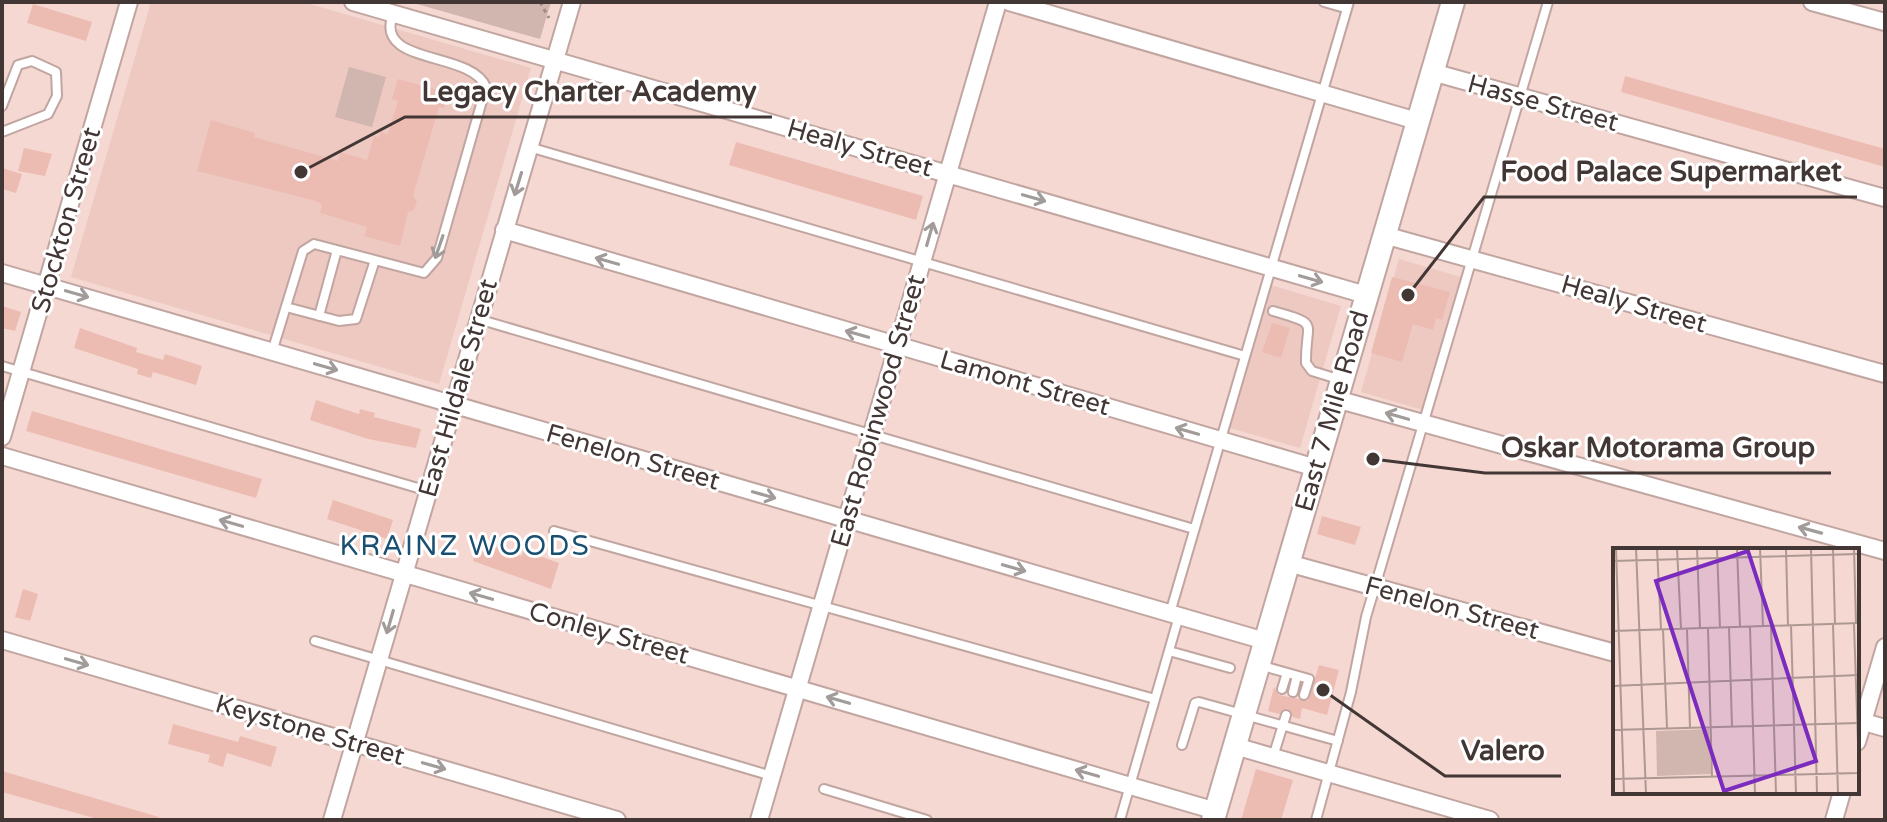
<svg xmlns="http://www.w3.org/2000/svg" width="1887" height="822" font-family="'Varela Round',sans-serif">
	<rect width="100%" height="100%" fill="#f5d8d2"/>
	<path fill="#edc9c2" d="M151,2H303L531,68L439,384L71,277Z
		M1399,259L1461,277L1423,410L1361,392Z
		M1271,285L1341,306L1300,448L1230,428Z"/>
	<path fill="#d1b5af" d="M410,2H551L540,39Z
		M349,67L386,77L372,127L335,117Z"/>
	<path fill="#ecbcb3" d="M33,4L92,22L86,41L27,23Z
		M1625,76L1885,149V167L1621,92Z
		M398,79L449,93L444,108L439,107L413,195L417,202L414,210L408,212L400,246L364,236L367,227L320,213L322,205L316,201L197,171L211,120L255,133L254,137L338,161L340,152L367,160L374,136L379,137L381,132L388,134L398,101L392,99Z
		M736,142L923,196L916,220L729,165Z
		M24,148L52,154L45,176L18,171Z
		M2,168L22,174L16,193L2,189Z
		M1392,277L1450,292L1442,320L1436,318L1433,330L1413,324L1402,362L1371,353Z
		M2,306L21,312L15,331L2,328Z
		M1272,323L1290,328L1281,358L1262,352Z
		M80,328L137,348L136,352L163,360L165,354L202,366L196,385L153,372L151,378L137,374L138,369L74,348Z
		M316,400L359,414L360,409L375,413L374,417L421,429L416,448L368,439L310,420Z
		M32,411L262,479L256,498L26,431Z
		M333,500L393,520L387,539L327,519Z
		M1322,516L1361,527L1355,545L1317,534Z
		M478,541L522,556L523,550L559,563L551,589L473,561Z
		M23,589L38,594L30,621L15,617Z
		M1319,665L1339,670L1327,715L1302,708L1300,719L1293,717L1287,708L1279,714L1268,711L1274,687L1279,695L1308,701Z
		M173,724L238,742L240,736L277,747L271,767L227,753L223,767L208,762L210,755L168,744Z
		M1256,769L1293,780L1281,820H1241Z
		M2,771L159,817L158,820H101L2,792Z"/>
	<g fill="none" stroke-linecap="round" stroke-linejoin="round">
		<g stroke="#c1a5a0" stroke-width="12">
			<path id="service" d="M1324,2L1345,8
				M2,106L18,65L32,61L56,72L57,96L48,114L2,132
				M529,147L1245,356
				M286,307L339,321L356,319L375,260
				M1273,311C1322,325 1305,321 1306,363L1312,371L1341,380
				M319,316L337,250
				M478,319L1194,529
				M272,352L303,251L314,244L424,273L437,258L486,87C471,50 373,66 393,14
				M2,366L428,491
				M554,531L1155,699
				M1170,613L1349,2
				M315,641L772,776
				M1169,651L1230,668
				M1259,665L1309,679L1304,695
				M1282,689L1287,673
				M1293,692L1297,676
				M1182,745L1195,703L1199,702L1338,741
				M1273,757L1286,715
				M824,789L927,820
				M1120,820L1179,616
				M1316,820L1351,692L1366,617L1548,2"/>
		</g>
		<g stroke="#c1a5a0" stroke-width="20">
			<path id="minor" d="M353,2L1366,295
				M1009,2L1417,121
				M1812,2L1885,22
				M1432,72L1885,198
				M504,230L1316,468
				M1384,235L1885,374
				M2,273L1265,641
				M1336,399L1885,551
				M2,437L129,2
				M2,456L1216,811
				M1288,563L1615,653
				M2,640L617,820
				M1857,720L1885,728
				M1857,742L1885,647
				M1235,746L1490,820
				M332,820L572,2
				M759,820L998,2
				M1834,820L1842,792"/>
		</g>
		<g stroke="#c1a5a0" stroke-width="26">
			<path id="tertiary" d="M1213,820L1453,2"/>
		</g>
		<path stroke="#a18c88" stroke-width="3" stroke-dasharray="4 4" stroke-linecap="butt" d="M540,2L549,18"/>
		<use href="#service" stroke="#fff" stroke-width="8"/>
		<use href="#minor" stroke="#fff" stroke-width="16"/>
		<use href="#tertiary" stroke="#fff" stroke-width="22"/>
	</g>
	<defs><path id="oneway-shaft" d="M-6 0H5M1.5-3L5.5 0L1.5 3" fill="none" stroke-width="1.6" stroke-linecap="round" stroke-linejoin="round" transform="scale(2)"/></defs>
	<g stroke="#a19b9a">
		<use href="#oneway-shaft" transform="translate(518 184) rotate(107)"/>
		<use href="#oneway-shaft" transform="translate(1034 198) rotate(16)"/>
		<use href="#oneway-shaft" transform="translate(930 234) rotate(-74)"/>
		<use href="#oneway-shaft" transform="translate(439 247) rotate(109)"/>
		<use href="#oneway-shaft" transform="translate(607 261) rotate(-164)"/>
		<use href="#oneway-shaft" transform="translate(1311 279) rotate(16)"/>
		<use href="#oneway-shaft" transform="translate(77 294) rotate(16)"/>
		<use href="#oneway-shaft" transform="translate(857 334) rotate(-164)"/>
		<use href="#oneway-shaft" transform="translate(326 367) rotate(16)"/>
		<use href="#oneway-shaft" transform="translate(1397 416) rotate(-164)"/>
		<use href="#oneway-shaft" transform="translate(1187 431) rotate(-164)"/>
		<use href="#oneway-shaft" transform="translate(764 495) rotate(16)"/>
		<use href="#oneway-shaft" transform="translate(231 523) rotate(-164)"/>
		<use href="#oneway-shaft" transform="translate(1810 530) rotate(-165)"/>
		<use href="#oneway-shaft" transform="translate(1014 568) rotate(16)"/>
		<use href="#oneway-shaft" transform="translate(481 596) rotate(-164)"/>
		<use href="#oneway-shaft" transform="translate(390 622) rotate(106)"/>
		<use href="#oneway-shaft" transform="translate(77 662) rotate(16)"/>
		<use href="#oneway-shaft" transform="translate(838 700) rotate(-164)"/>
		<use href="#oneway-shaft" transform="translate(434 766) rotate(16)"/>
		<use href="#oneway-shaft" transform="translate(1087 773) rotate(-164)"/>
	</g>
	<g text-anchor="middle" dominant-baseline="central" stroke-width="6" stroke-linejoin="round" paint-order="stroke">
		<g font-size="26" fill="#433735" stroke="#fff">
			<text transform="translate(1543 103) rotate(15)">Hasse Street</text>
			<text transform="translate(860 148) rotate(16)">Healy Street</text>
			<text transform="translate(66 220) rotate(-74)">Stockton Street</text>
			<text transform="translate(1634 304) rotate(16)">Healy Street</text>
			<text transform="translate(1025 383) rotate(16)">Lamont Street</text>
			<text transform="translate(458 388) rotate(-74)">East Hildale Street</text>
			<text transform="translate(878 411) rotate(-74)">East Robinwood Street</text>
			<text transform="translate(1332 411) rotate(-74)">East 7 Mile Road</text>
			<text transform="translate(633 457) rotate(16)">Fenelon Street</text>
			<text transform="translate(1452 608) rotate(15)">Fenelon Street</text>
			<text transform="translate(609 633) rotate(16)">Conley Street</text>
			<text transform="translate(310 730) rotate(16)">Keystone Street</text>
		</g>
		<g font-size="28" letter-spacing="2" fill="#194f71" stroke="#fff">
			<text x="465" y="546">KRAINZ WOODS</text>
		</g>
	</g>
	<g transform="translate(1613 548)">
		<rect width="246" height="246" fill="#f5d8d2"/>
		<path d="M96,181L98,226L44,228L43,183Z" fill="#d1b5af"/>
		<path fill="none" stroke="#ae9893" stroke-width="2" d="M3,0L11,246M23,0L33,246M44,0L48,81M64,0L68,81M84,0L87,80M104,0L107,80M124,0L127,79M147,0L150,78M173,0L175,78M198,0L204,246M220,0L222,76M241,0L243,76M0,13L246,6M220,76L225,246M241,76L246,225M178,77L183,246M158,78L163,246M116,79L119,179M137,79L142,246M95,80L99,229M50,81L54,180M74,81L77,180M0,83L246,75M0,138L246,127M0,182L246,175M0,231L246,225"/>
		<path fill="#7b2cbf" fill-opacity="0.15" stroke="#7b2cbf" stroke-width="4" d="M135,3L203,213L111,243L43,33Z"/>
		<rect width="246" height="246" fill="none" stroke="#433735" stroke-width="4"/>
	</g>
	<path fill="none" stroke="#433735" stroke-width="3" d="M301 172L405 117H772M1408 295L1484 197H1857M1373 459L1485 473H1831M1323 690L1445 776H1561"/>
	<g fill="#433735" stroke="#fff" stroke-width="3">
		<circle cx="301" cy="172" r="8"/>
		<circle cx="1408" cy="295" r="8"/>
		<circle cx="1373" cy="459" r="8"/>
		<circle cx="1323" cy="690" r="8"/>
	</g>
	<g font-size="28" text-anchor="middle" font-weight="bold" fill="#433735" stroke="#fff" stroke-width="6" stroke-linejoin="round" paint-order="stroke">
		<text x="589" y="101">Legacy Charter Academy</text>
		<text x="1671" y="181">Food Palace Supermarket</text>
		<text x="1658" y="457">Oskar Motorama Group</text>
		<text x="1503" y="760">Valero</text>
	</g>
	<rect width="1887" height="822" fill="none" stroke="#433735" stroke-width="8"/>
</svg>
